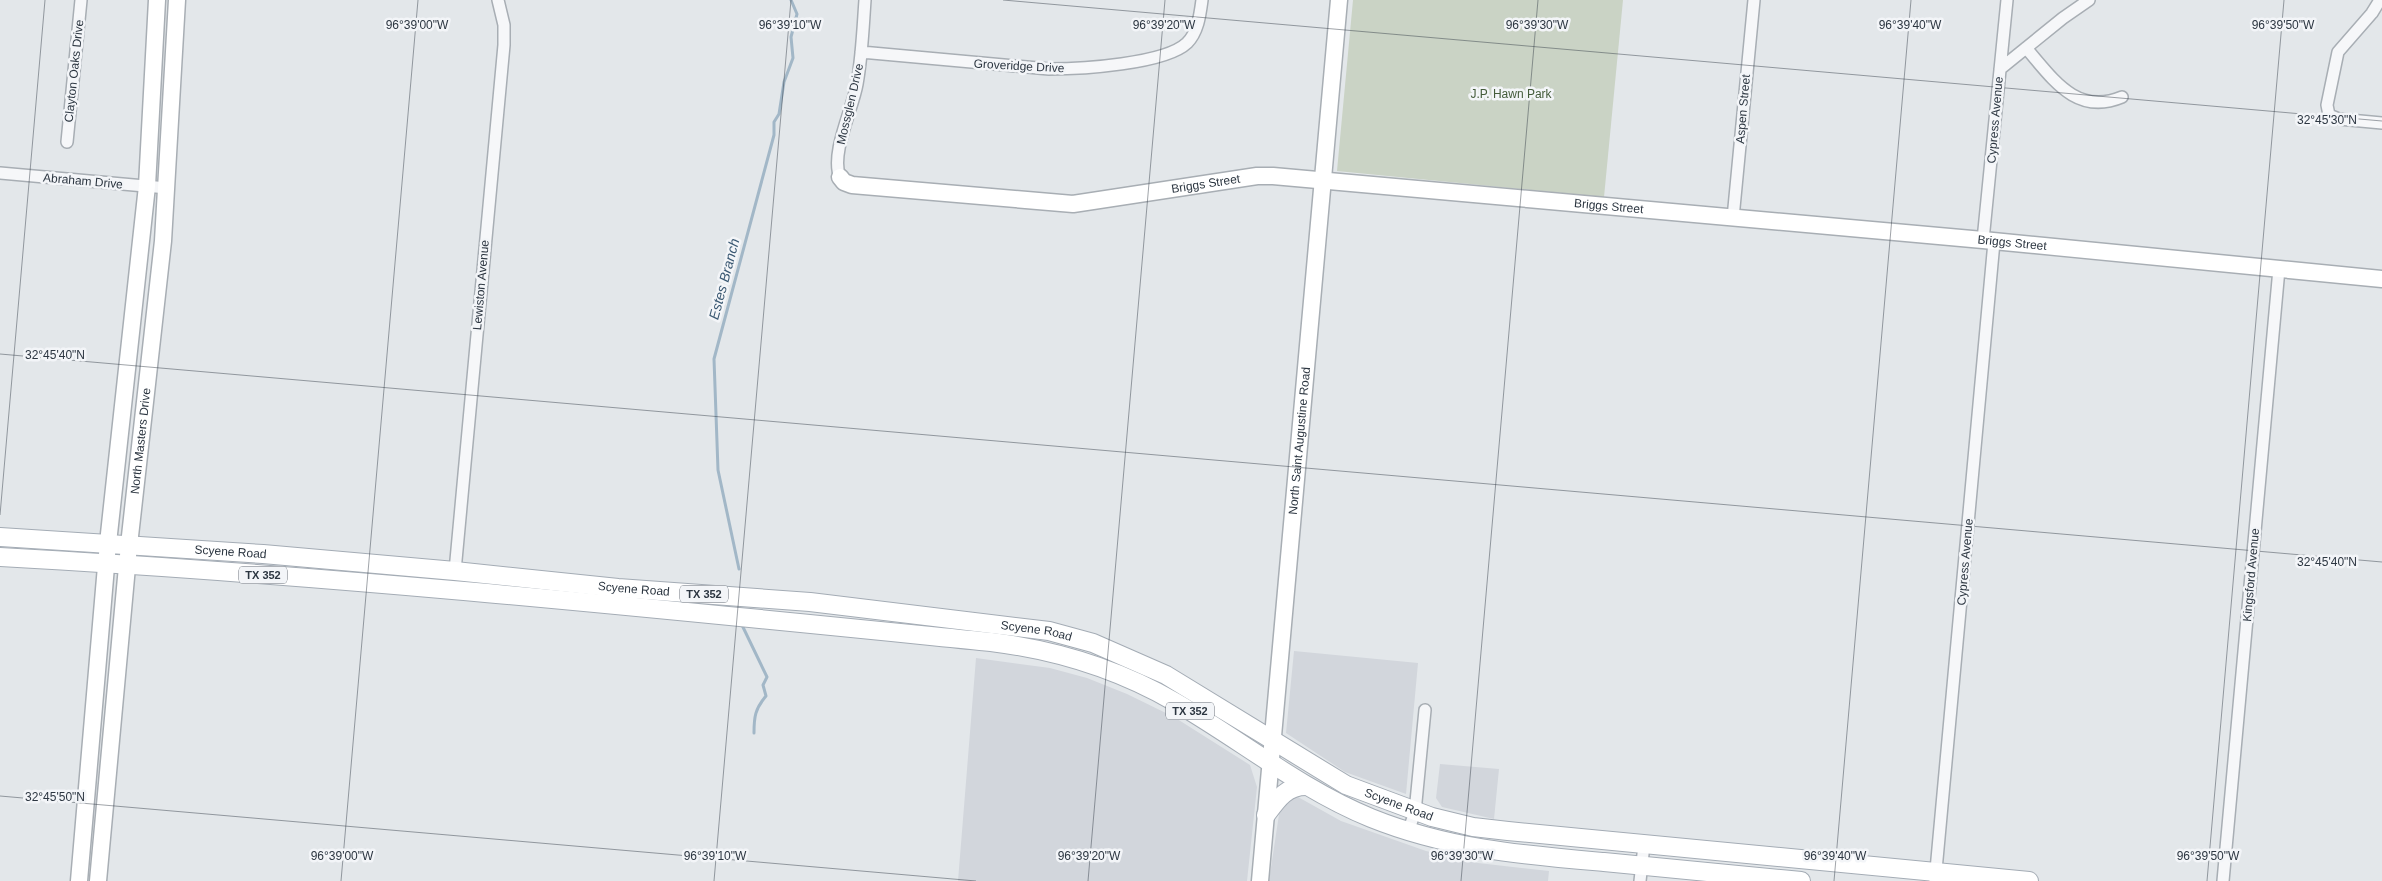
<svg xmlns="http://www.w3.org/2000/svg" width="2382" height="881" font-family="Arial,sans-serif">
	<rect width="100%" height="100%" fill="#e3e7ea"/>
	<path fill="#d2d6dc" d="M1294,651L1418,663L1406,794L1345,772L1286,733Z
		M976,658L1050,668L1087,678L1127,694L1174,717L1250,765L1257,787L1247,881H958Z
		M1440,764L1499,769L1494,819L1442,807L1436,798Z
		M1298,797L1341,821L1426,851L1478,863L1549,871L1548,881H1269L1281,801Z"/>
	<path fill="#cad3c5" d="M1353,0H1623L1604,197L1337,171Z"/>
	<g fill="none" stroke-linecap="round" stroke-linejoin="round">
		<path stroke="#a2b7c7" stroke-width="3" d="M739,569L718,470L714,359L774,135V122L779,114L784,82L793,58L791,37L797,14L791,0
			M741,623L767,677L763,685L766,696C755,709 754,717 754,733"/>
		<g stroke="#a8aeb4" stroke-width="14">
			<path id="street" d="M2380,0L2372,13L2338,52L2327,105L2329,115L2339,119L2382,123
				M2026,48C2053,79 2076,116 2122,97
				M861,52L1049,69C1081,69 1165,64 1187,43C1198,32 1200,15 1202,0
				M2000,69L2063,18L2089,0
				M67,142L81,0
				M0,173L167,188
				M840,177C830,154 853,108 857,84C862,56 863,28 865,0
				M1733,218L1754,0
				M1983,240L2007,0
				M455,571L504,45V25L498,0
				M1408,832L1415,812L1425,710
				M1640,881L1644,845
				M1935,881L1994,242
				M2223,881L2279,269"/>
		</g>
		<g stroke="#a8aeb4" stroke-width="19">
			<g id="secondary">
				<path id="s1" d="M840,177L844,182L852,185L1073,204L1257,176H1273L1983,240L2382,279"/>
				<path d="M79,881L108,543L147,186L157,0"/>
				<path id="s2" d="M98,881L129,545L163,241L177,0"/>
				<path id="s3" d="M1260,881L1339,0"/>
			</g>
		</g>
		<g stroke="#a4acb5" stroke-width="20">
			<g id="primary">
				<path id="s4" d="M0,537L263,554L455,571L618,588L810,602L1049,631L1093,643L1166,675L1346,785L1432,817L1473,827L1508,831L2029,881"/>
				<path d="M0,557C331,575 661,609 991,642C1056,650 1118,669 1175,702C1241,740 1300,789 1371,818C1448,849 1523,855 1604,862C1669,868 1735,875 1801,881"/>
				<path d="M1266,815C1277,800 1286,786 1306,786"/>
			</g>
		</g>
		<use href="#street" stroke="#f6f7f9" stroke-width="11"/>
		<use href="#secondary" stroke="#fff" stroke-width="16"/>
		<use href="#primary" stroke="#fff" stroke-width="18"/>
	</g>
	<path fill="none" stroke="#2c3641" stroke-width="1" stroke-opacity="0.45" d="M1003,0L2382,121M0,354L2382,562M0,515L45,0M0,796L976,881M341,881L418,0M714,881L791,0M1088,881L1165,0M1461,881L1538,0M1834,881L1911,0M2207,881L2284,0"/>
	<g text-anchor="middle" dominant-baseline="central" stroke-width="5" stroke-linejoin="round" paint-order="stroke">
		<g fill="#f3f5f8" stroke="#686f78" stroke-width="1">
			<rect x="239" y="566.5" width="48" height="17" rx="4"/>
			<rect x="680" y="585.5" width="48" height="17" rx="4"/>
			<rect x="1166" y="702.5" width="48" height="17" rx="4"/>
		</g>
		<g font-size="11" font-weight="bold" fill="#2c3641">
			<text x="263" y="575">TX 352</text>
			<text x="704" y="594">TX 352</text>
			<text x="1190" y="711">TX 352</text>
		</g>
		<g font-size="12" fill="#2c3641" stroke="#f3f5f8">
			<text transform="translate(1019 66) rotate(3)">Groveridge Drive</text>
			<text transform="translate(74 71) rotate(-84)">Clayton Oaks Drive</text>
			<text transform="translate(850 104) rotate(-77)">Mossglen Drive</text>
			<text transform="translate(1743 109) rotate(-85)">Aspen Street</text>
			<text transform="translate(1995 120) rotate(-85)">Cypress Avenue</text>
			<text transform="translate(83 181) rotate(5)">Abraham Drive</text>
			<text stroke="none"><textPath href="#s1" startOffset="371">Briggs Street</textPath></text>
			<text stroke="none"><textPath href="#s1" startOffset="776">Briggs Street</textPath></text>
			<text stroke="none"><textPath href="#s1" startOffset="1181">Briggs Street</textPath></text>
			<text transform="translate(481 285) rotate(-85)">Lewiston Avenue</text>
			<text stroke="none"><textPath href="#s3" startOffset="442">North Saint Augustine Road</textPath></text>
			<text stroke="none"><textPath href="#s2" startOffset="442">North Masters Drive</textPath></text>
			<text stroke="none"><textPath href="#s4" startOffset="231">Scyene Road</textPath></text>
			<text transform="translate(1965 562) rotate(-85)">Cypress Avenue</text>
			<text transform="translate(2251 575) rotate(-85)">Kingsford Avenue</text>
			<text stroke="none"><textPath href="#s4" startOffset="636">Scyene Road</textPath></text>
			<text stroke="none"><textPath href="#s4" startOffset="1041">Scyene Road</textPath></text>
			<text stroke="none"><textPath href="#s4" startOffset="1446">Scyene Road</textPath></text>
		</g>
		<g font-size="12" fill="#445c3b" stroke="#f3f5f8">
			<text x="1511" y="94">J.P. Hawn Park</text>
		</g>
		<g font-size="14" font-style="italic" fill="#3a5872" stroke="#f3f5f8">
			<text transform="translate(724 279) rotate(-75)">Estes Branch</text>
		</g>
	</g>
	<g font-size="12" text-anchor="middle" fill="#2c3641" stroke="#f3f5f8" stroke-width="5" stroke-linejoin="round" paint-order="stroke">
		<text x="417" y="29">96°39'00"W</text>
		<text x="790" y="29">96°39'10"W</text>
		<text x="1164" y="29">96°39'20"W</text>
		<text x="1537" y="29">96°39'30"W</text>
		<text x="1910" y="29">96°39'40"W</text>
		<text x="2283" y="29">96°39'50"W</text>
		<text x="2327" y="124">32°45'30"N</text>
		<text x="55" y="359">32°45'40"N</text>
		<text x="2327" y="566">32°45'40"N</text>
		<text x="55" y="801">32°45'50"N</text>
		<text x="342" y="860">96°39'00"W</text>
		<text x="715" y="860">96°39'10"W</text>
		<text x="1089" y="860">96°39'20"W</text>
		<text x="1462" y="860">96°39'30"W</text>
		<text x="1835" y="860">96°39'40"W</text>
		<text x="2208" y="860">96°39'50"W</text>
	</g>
</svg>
